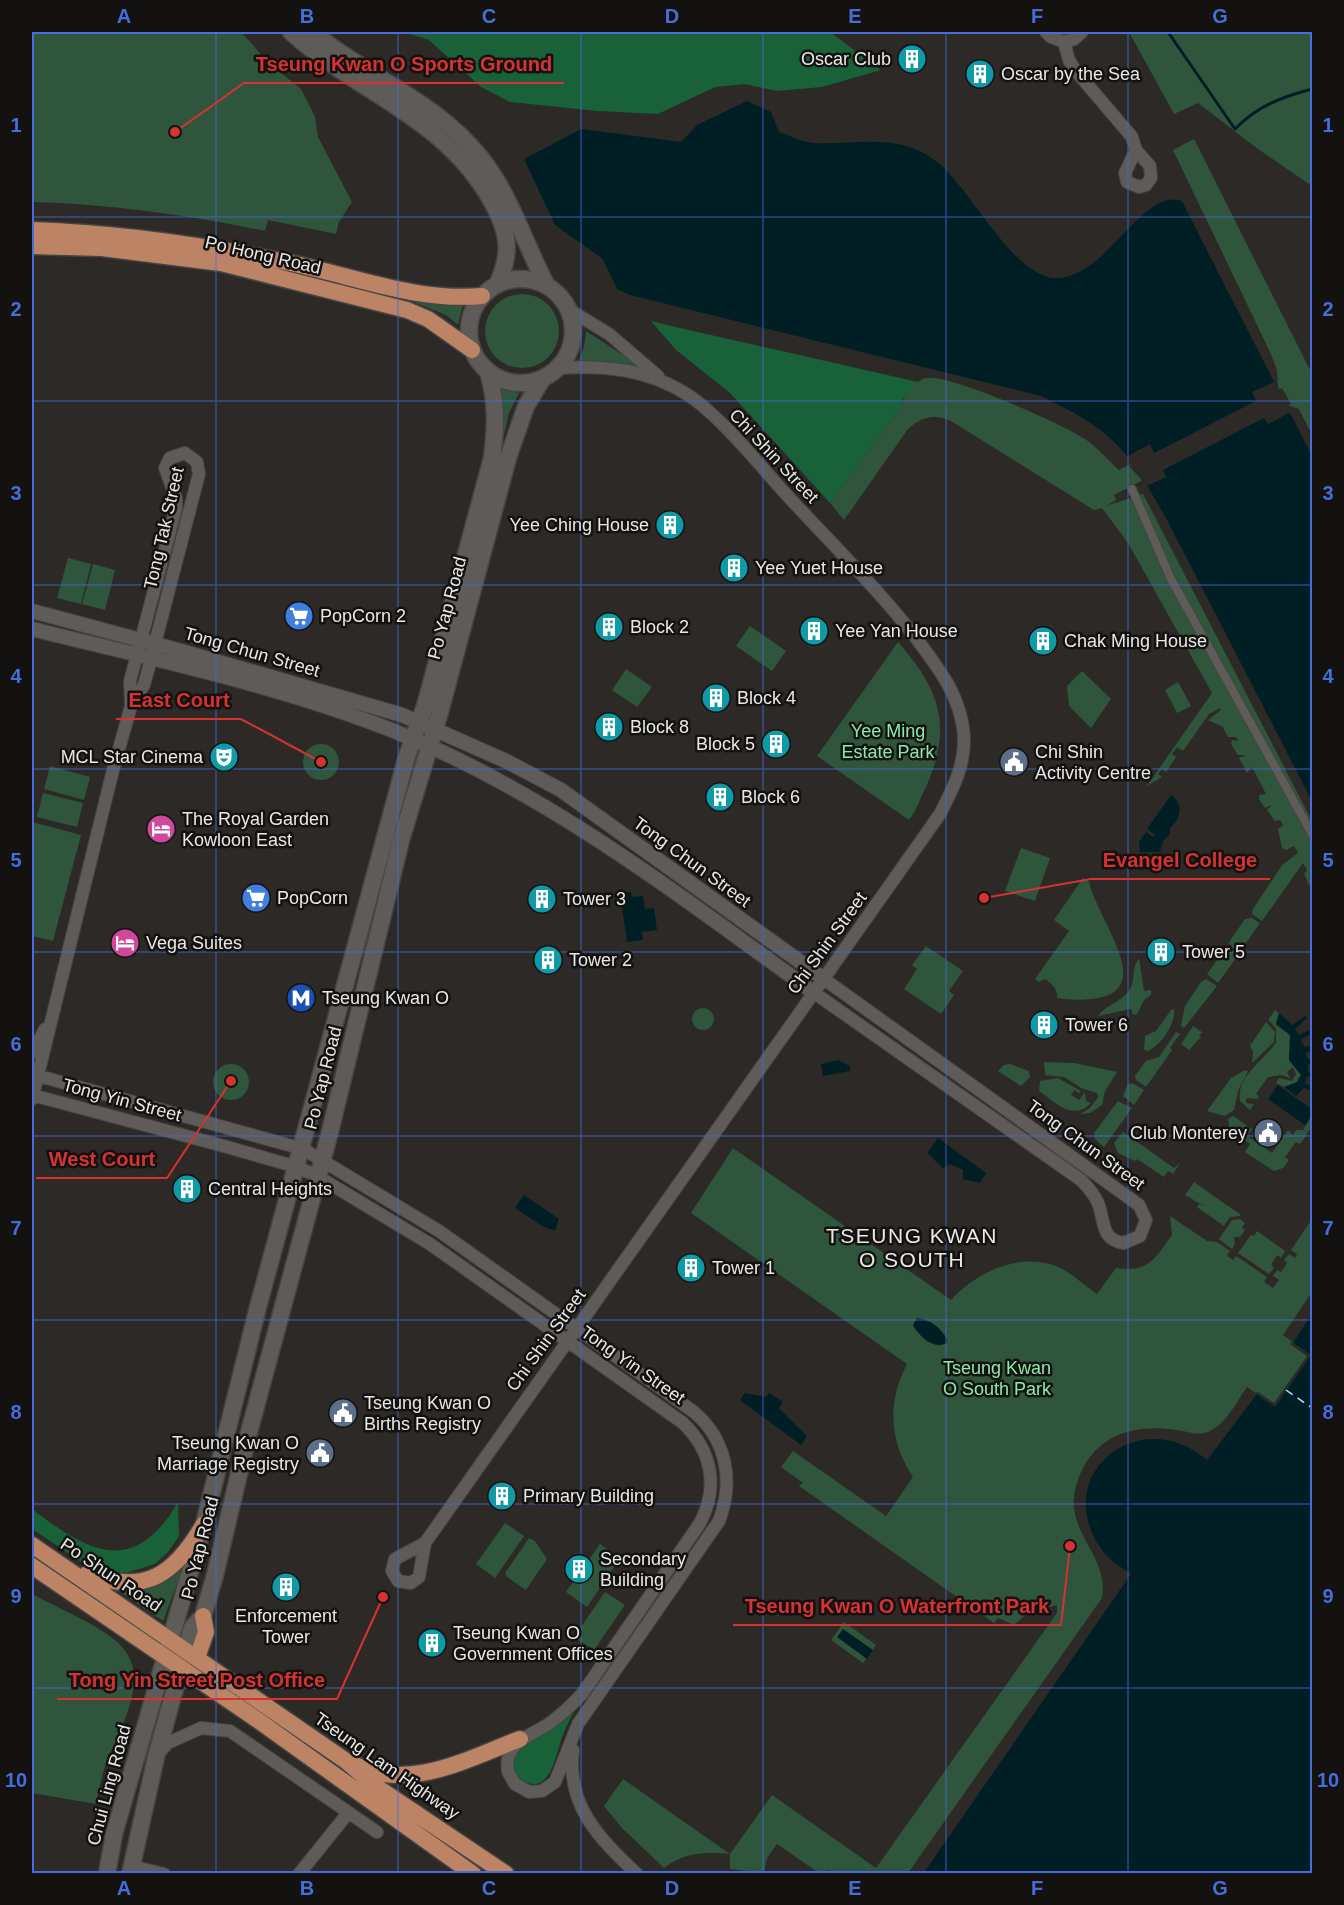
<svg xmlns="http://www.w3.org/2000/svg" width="1344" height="1905" font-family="Helvetica,sans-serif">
	<rect width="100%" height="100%" fill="#2c2926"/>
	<path fill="#2f563c" d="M32,32H241L269,63L301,89L315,117L318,137L352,202L339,222L336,234L268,220L265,231C188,215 110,204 32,202Z
		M1129,32H1312V186L1258,149L1198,103L1174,114Z
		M1194,139L1312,374V435L1299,409L1288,405L1114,495L1116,500L1106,506L1143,494L1312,821V891L1304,874L1307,870L1303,863L1262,921L1252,914L1253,909L1282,865L1298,853L1294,846L1286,850L1282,848L1278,829L1283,825L1280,820L1275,821L1267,810L1272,805L1265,808L1259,799V795L1266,794L1252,767L1247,773L1239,758L1246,755H1238L1231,744L1232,740L1238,741L1236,737H1228L1223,727L1208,720L1221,710L1220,708L1209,714L1183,751L1177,747L1172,754L1176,757L1166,772L1162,769L1158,774L1162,777L1147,786L1212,693L1128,543L1102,508L1094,510L956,424C938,413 923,415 908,429L844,520L830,503L900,408C903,398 915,380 926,378C951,374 1062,424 1085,439C1098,448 1108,460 1119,470L1278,387L1277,370L1270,352L1173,150Z
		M485 331a37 37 0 1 1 74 0a37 37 0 1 1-74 0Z
		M416,300L463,304L458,325L446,315L416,303Z
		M586,331L640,366L639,369L613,362L579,360L584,347Z
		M500,389L519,393L509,413L502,443Z
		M68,558L91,564L81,604L57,598Z
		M93,564L115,570L105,610L82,604Z
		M750,626L786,651L772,671L736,646Z
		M898,642C940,690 953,726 926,787C920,798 917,810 909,820L817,756Z
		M626,669L652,687L637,707L612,690Z
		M1082,671L1111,699L1091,728L1069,706L1067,686Z
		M1178,682L1191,706L1177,713L1165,690Z
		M303 762a18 18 0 1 1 36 0a18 18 0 1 1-36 0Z
		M50,766L90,777L84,800L44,789Z
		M43,793L83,803L77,827L37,817Z
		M32,822L81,835L53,941L32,936Z
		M1021,848L1050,858L1035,901L1005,891Z
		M1083,878L1089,882C1101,930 1173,1008 1063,999L1057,998C1058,989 1051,983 1045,979L1039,982L1035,979L1069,931L1054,920Z
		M1252,918L1260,923L1239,953L1230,946L1229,942L1245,919Z
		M926,946L963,971L949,991L954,995L941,1014L904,989L917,969L912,965Z
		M1225,949L1238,955L1218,983L1207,974Z
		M1139,958L1144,991L1151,990V995L1144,1000L1137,1014L1133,1015L1131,1009L1098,1016C1105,1005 1120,1003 1129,991C1136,981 1131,968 1139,958Z
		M1206,979L1217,986L1184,1028L1181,1026L1185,1006L1201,982Z
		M692 1019a11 11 0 1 1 22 0a11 11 0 1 1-22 0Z
		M1174,1009C1176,1024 1161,1045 1148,1051L1144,1050L1145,1036L1156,1031L1171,1010Z
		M1275,1010L1279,1013L1276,1025L1287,1032L1291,1038L1289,1060L1301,1075L1296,1083L1284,1087L1276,1083L1279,1078L1292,1081L1296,1074L1293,1067L1287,1072L1290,1078L1281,1075L1268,1077L1256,1094L1259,1096L1257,1099L1246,1098V1103L1254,1104L1250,1110L1240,1101C1236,1075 1265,1061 1276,1042V1028L1268,1020Z
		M1266,1022L1275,1032L1274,1042L1252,1063L1253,1052L1250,1046Z
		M1193,1026L1202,1032L1199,1036L1201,1037L1189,1050L1181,1044Z
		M1176,1032L1180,1034L1170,1048L1172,1050L1146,1087L1136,1080L1135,1076L1146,1061L1159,1057Z
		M1044,1062L1074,1063L1117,1072L1105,1091L1102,1105L1090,1113L1080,1114L1090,1108L1098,1097L1097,1093L1081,1088L1064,1077L1045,1075Z
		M213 1082a18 18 0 1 1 36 0a18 18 0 1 1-36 0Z
		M1010,1064L1029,1071L1030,1077L1021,1086L998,1071L1004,1065Z
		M1245,1070L1248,1071L1238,1091L1234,1110L1225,1116L1207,1111L1231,1078Z
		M1058,1078L1081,1091L1079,1093L1074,1090L1071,1095L1079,1100L1085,1092L1086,1101L1091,1103C1072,1122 1055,1102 1039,1091L1040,1081Z
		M1132,1083L1144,1090L1134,1105L1123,1096L1128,1084Z
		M1118,1101L1132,1108L1104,1147L1095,1139L1094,1133Z
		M1233,1116L1252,1129L1247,1136L1272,1153L1288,1130L1293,1135L1296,1130H1303L1312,1116C1313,1127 1307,1135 1300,1144L1296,1142L1285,1157L1289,1160L1283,1168L1274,1171L1245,1152L1250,1144L1240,1137L1234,1142L1231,1140L1228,1119Z
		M1123,1132L1174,1168L1180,1163L1173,1174L1168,1171L1164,1177L1137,1159L1135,1161L1118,1153L1114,1143Z
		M733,1148L951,1300C976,1272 1021,1251 1058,1267C1072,1273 1085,1286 1097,1294L1116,1268C1148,1273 1155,1259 1172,1235L1170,1216L1207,1241L1217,1242L1230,1251L1227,1256L1233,1260L1236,1256L1267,1277L1264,1282L1273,1288L1279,1280L1273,1276L1277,1270L1281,1272L1287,1263L1284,1260L1289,1254L1295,1258L1297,1254L1291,1250L1312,1219V1292L1283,1335L1311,1355L1275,1407L1247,1387C1237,1401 1227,1422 1212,1430C1200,1437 1190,1432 1177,1430C1139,1424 1102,1432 1083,1468C1052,1529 1110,1548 1102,1598L908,1873L833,1874L827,1870L824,1873H819L777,1844L767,1858L764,1873L730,1869V1854C705,1852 685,1852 664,1868L622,1828L604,1806L623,1779L730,1854L772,1795L876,1868L1057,1613V1605L1028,1613L1014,1625L998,1618L994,1623L799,1486L803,1483L781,1467L793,1451L886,1516L913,1477C889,1441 887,1402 907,1364L691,1213Z
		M1194,1182L1241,1215L1240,1216L1230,1217L1224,1226L1197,1207L1199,1204L1206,1207L1185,1195Z
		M1240,1219L1245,1223L1242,1228L1245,1230L1240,1237H1234L1235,1244L1232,1249L1219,1239L1232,1220Z
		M1257,1231L1285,1251L1281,1258L1277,1255L1271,1265L1274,1268L1269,1274L1238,1253L1251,1235L1254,1236Z
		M505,1523L524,1536L495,1578L476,1564Z
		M529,1538L535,1541L547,1559L526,1590L507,1577L505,1573Z
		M600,1544L620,1558L587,1607L566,1592Z
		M184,1565L163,1621L117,1590V1588Z
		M605,1592L625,1605L594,1650L574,1637Z
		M32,1594C59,1609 92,1621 116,1641C156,1674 119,1728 106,1764C101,1777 99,1791 96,1804L32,1793Z
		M844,1622L876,1645L863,1663L831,1640Z"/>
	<path fill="#196138" d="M403,32H830L881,70L822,87L777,91L745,84L715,87L658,114L597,111L510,102L481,87L429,40Z
		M651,321L680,328L918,382L903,399L900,408L830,503L730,393L676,350Z
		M178,1502L179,1536L169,1551L155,1564L126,1573L101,1571L89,1567L32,1529V1509C88,1552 134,1578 178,1502Z
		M577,1707C571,1717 566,1726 562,1737C555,1757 550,1800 518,1778L512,1764L517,1749L547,1732Z"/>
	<path fill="#001f24" d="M747,101L771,112L779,132C790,136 803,142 814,143C858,145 899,132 937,162C970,187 1012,276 1055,278C1106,280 1141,187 1182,201C1225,287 1269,371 1312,456V801L1166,518C1151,493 1137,464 1116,444C1095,422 1067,409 1041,396L630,295L617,289L603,259L555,225L524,159L581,129L681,142L697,125Z
		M1171,795C1184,804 1181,818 1170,828V834L1163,841L1160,852H1140L1139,842L1146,832L1153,837L1155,835L1147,829Z
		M631,892L632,897L643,896L645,909L654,908L657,930L642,932L643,940L627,942L620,893Z
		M1279,1013L1292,1025L1305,1016L1307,1018L1295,1029L1299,1035L1312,1029V1033L1301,1040L1299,1038L1305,1047L1312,1046V1050L1305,1053L1308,1059L1312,1060V1064H1308V1071L1311,1072L1312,1077L1307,1076L1305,1083L1312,1087V1091L1304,1088L1296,1096L1284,1087L1297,1082L1301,1075L1289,1060L1290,1035L1276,1024Z
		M838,1060L850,1066V1071L823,1076L821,1064Z
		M1278,1085L1310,1108L1312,1114L1305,1125L1268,1099Z
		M938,1138L986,1173L980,1183L963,1179V1170L950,1164L943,1168L927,1153Z
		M524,1195L559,1219L555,1231L542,1226L515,1208Z
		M1312,1314V1873L923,1874L1131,1574C1123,1568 1113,1563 1106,1555C1044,1480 1137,1400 1207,1460L1257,1394L1275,1406L1310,1355L1293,1343Z
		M917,1318C931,1320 940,1327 947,1339V1343C933,1350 919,1336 913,1325Z
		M745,1393L766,1397L769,1393L783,1402L779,1408L807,1436L801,1445L740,1400Z
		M843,1629L873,1650L867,1659L837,1637Z"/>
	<path fill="#2c2926" d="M1274,382L1279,389L1282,388L1291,404L1288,405L1291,412L1268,424L1264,418L1163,470L1166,477L1147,486L1129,466L1131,464L1126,457L1150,444L1154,453L1256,401L1252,392Z
		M1290,1341L1311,1355L1275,1407L1255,1393L1258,1392L1274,1403L1291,1379L1307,1356L1291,1345Z"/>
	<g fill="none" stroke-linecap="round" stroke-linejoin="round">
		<path stroke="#001f24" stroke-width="3" d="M1168,32L1235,129C1257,106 1282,97 1312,89"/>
		<path stroke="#a3effb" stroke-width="1.5" stroke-dasharray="8 6" stroke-linecap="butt" d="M1286,1390L1312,1408"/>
		<g stroke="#474543" stroke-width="10">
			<path id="pedestrian" d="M1132,489L1171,579L1312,834"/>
		</g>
		<g stroke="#474543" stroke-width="14">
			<path id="minor" d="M1046,32L1051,37L1064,42
				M1064,42L1069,60L1075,70L1132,137L1136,150L1150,166L1151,178L1146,185L1139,187L1127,182L1125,173L1136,150
				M1064,42L1074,39L1082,32
				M568,309L609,334L658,376
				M813,992L1081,1180C1088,1187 1094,1194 1098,1203C1105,1220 1100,1240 1124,1243L1140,1236L1146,1220L1139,1205L824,979
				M32,1053L45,1029
				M32,1074L303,1149L439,1231L694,1412C727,1440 734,1482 719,1521L578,1724L555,1782L542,1791L529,1792L515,1784L508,1772C503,1742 531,1736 550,1723C562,1714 572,1705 582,1694L700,1523C719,1487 712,1451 683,1423L430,1244L317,1176L297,1167L220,1145L32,1095
				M32,1099L112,774L131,706L144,685L151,659L199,474L197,462L185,453L170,458L165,468L176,498V508L130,681L131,706
				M425,1543L395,1559L392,1571L398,1581L411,1583L419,1577L425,1543L940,814C954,787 968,759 963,728C961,713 954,694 946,681C903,612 839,552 784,492C758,463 720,416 688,395C648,369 604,365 558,368
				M573,1750C566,1806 599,1838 637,1874
				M158,1754L168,1743L201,1728L230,1731L377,1832
				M131,1866L164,1874
				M299,1874L348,1813"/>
		</g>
		<g stroke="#474543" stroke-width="16">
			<path id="tertiary" d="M32,611L181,651L402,715L506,761L561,790L824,979
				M32,629C152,659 278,685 394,731C548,793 680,896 813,992"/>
		</g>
		<g stroke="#474543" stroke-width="19">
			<path id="secondary" d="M291,32C359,94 445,117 492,202C509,233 512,253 497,285
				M313,32C366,77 435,100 480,157C511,195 524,243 547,286
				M469 331a52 52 0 1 1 104 0a52 52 0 1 1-104 0Z
				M107,1874L114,1834L204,1524L258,1307L407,756L425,706L492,458C496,427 497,402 488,372
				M130,1874L156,1757L192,1628L203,1616L215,1575L248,1436L330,1132L401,840L440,712L508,458L526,406L543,378"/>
		</g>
		<g stroke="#474543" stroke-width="19">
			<path id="primary" d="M32,230C119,233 204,245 290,263C354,276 417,302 482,296
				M32,246L102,248L221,263L407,310L428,319L472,350
				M32,1545L346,1761L375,1786L506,1874
				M32,1566L259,1721L473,1874
				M87,1574C146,1596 175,1574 204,1524
				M197,1658L206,1632L203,1616
				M355,1765C410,1792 469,1758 520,1739"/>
		</g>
		<use href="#pedestrian" stroke="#5e5b58" stroke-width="8"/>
		<use href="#minor" stroke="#5e5b58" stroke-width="12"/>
		<use href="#tertiary" stroke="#5e5b58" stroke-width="14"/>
		<use href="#secondary" stroke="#5e5b58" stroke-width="16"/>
		<use href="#primary" stroke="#bc8465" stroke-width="16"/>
	</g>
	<path fill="none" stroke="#466ddb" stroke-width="1.5" stroke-opacity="0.55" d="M216,32V1874M398,32V1874M581,32V1874M763,32V1874M946,32V1874M1128,32V1874M32,217H1312M32,401H1312M32,585H1312M32,769H1312M32,952H1312M32,1136H1312M32,1320H1312M32,1504H1312M32,1688H1312"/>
	<defs>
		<g id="building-disc" transform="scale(1.5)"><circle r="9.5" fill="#0f9aa8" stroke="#131211"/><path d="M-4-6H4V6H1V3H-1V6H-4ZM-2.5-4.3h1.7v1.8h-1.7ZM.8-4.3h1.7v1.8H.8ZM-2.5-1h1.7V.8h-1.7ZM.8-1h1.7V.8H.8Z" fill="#fff"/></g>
		<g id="supermarket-disc" transform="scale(1.5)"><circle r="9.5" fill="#3f7fe0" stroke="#131211"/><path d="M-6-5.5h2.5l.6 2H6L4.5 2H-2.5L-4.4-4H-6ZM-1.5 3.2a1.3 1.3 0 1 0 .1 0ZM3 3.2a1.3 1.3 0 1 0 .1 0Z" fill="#fff"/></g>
		<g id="theatre-disc" transform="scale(1.5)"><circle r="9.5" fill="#0f9aa8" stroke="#131211"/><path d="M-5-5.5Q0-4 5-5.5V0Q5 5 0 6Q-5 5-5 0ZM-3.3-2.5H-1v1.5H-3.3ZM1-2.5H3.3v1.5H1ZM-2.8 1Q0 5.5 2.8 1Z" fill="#fff"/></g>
		<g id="civic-disc" transform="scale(1.5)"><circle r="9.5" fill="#5c6f8a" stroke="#131211"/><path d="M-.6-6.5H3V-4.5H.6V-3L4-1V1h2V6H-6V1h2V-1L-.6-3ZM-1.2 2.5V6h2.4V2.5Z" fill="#fff"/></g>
		<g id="hotel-disc" transform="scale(1.5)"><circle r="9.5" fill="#d1479c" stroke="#131211"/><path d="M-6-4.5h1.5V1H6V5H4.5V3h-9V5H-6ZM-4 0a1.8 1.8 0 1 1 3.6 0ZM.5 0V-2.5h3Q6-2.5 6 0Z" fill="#fff"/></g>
		<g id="metro-disc" transform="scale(1.5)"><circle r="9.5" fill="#1a4fb4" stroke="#131211"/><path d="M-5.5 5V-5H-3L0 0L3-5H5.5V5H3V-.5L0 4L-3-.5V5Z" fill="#fff"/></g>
	</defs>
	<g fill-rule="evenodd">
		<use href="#building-disc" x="912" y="59"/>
		<use href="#building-disc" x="980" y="74"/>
		<use href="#building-disc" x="670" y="525"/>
		<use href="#building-disc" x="734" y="568"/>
		<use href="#supermarket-disc" x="299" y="616"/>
		<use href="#building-disc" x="609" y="627"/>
		<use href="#building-disc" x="814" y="631"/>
		<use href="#building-disc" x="1043" y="641"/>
		<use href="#building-disc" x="716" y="698"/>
		<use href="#building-disc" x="609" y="727"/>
		<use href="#building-disc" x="776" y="744"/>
		<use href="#theatre-disc" x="224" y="757"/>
		<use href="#civic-disc" x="1014" y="762"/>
		<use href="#building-disc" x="720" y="797"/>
		<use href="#hotel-disc" x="161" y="829"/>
		<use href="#supermarket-disc" x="256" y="898"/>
		<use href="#building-disc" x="542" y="899"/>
		<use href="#hotel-disc" x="125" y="943"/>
		<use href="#building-disc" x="1161" y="952"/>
		<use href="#building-disc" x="548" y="960"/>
		<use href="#metro-disc" x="301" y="998"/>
		<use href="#building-disc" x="1044" y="1025"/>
		<use href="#civic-disc" x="1268" y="1133"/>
		<use href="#building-disc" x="187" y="1189"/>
		<use href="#building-disc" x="691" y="1268"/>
		<use href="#civic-disc" x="343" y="1413"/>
		<use href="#civic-disc" x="320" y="1453"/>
		<use href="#building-disc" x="502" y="1496"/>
		<use href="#building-disc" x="579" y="1569"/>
		<use href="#building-disc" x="286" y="1587"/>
		<use href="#building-disc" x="432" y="1643"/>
	</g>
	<g text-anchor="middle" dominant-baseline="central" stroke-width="5" stroke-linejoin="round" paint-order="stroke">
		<g font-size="18" fill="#eae8e6" stroke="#131211" text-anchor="start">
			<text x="891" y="59" text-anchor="end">Oscar Club</text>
			<text x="1001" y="74">Oscar by the Sea</text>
			<text x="649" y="525" text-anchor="end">Yee Ching House</text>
			<text x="755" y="568">Yee Yuet House</text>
			<text x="320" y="616">PopCorn 2</text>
			<text x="630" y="627">Block 2</text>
			<text x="835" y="631">Yee Yan House</text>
			<text x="1064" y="641">Chak Ming House</text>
			<text x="737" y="698">Block 4</text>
			<text x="630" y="727">Block 8</text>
			<text x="755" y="744" text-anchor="end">Block 5</text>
			<text x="1035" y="752">Chi Shin<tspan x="1035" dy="21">Activity Centre</tspan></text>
			<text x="203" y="757" text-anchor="end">MCL Star Cinema</text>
			<text x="741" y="797">Block 6</text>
			<text x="182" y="819">The Royal Garden<tspan x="182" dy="21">Kowloon East</tspan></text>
			<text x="277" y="898">PopCorn</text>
			<text x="563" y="899">Tower 3</text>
			<text x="146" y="943">Vega Suites</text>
			<text x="1182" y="952">Tower 5</text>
			<text x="569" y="960">Tower 2</text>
			<text x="322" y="998">Tseung Kwan O</text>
			<text x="1065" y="1025">Tower 6</text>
			<text x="1247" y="1133" text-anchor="end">Club Monterey</text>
			<text x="208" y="1189">Central Heights</text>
			<text x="712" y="1268">Tower 1</text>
			<text x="364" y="1403">Tseung Kwan O<tspan x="364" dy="21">Births Registry</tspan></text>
			<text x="299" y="1443" text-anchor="end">Tseung Kwan O<tspan x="299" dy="21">Marriage Registry</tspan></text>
			<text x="523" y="1496">Primary Building</text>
			<text x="600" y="1559">Secondary<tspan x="600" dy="21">Building</tspan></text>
			<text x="286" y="1616" text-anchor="middle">Enforcement<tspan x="286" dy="21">Tower</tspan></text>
			<text x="453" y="1633">Tseung Kwan O<tspan x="453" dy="21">Government Offices</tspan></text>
		</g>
		<g font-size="18" fill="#eae8e6" stroke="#131211">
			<text transform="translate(263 255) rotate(13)">Po Hong Road</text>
			<text transform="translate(774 456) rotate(47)">Chi Shin Street</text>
			<text transform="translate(164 528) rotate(-77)">Tong Tak Street</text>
			<text transform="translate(447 608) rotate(-75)">Po Yap Road</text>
			<text transform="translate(252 652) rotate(16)">Tong Chun Street</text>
			<text transform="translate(692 862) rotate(36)">Tong Chun Street</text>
			<text transform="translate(827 943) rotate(-54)">Chi Shin Street</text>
			<text transform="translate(323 1078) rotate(-76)">Po Yap Road</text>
			<text transform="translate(122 1100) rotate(15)">Tong Yin Street</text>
			<text transform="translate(1086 1145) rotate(36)">Tong Chun Street</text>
			<text transform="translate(546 1340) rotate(-54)">Chi Shin Street</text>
			<text transform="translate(633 1365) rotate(35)">Tong Yin Street</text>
			<text transform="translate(200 1548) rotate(-76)">Po Yap Road</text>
			<text transform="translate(111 1575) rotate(34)">Po Shun Road</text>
			<text transform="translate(387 1766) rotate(35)">Tseung Lam Highway</text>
			<text transform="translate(109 1785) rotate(-75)">Chui Ling Road</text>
		</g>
		<g font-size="18" fill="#8aeaaa" stroke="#131211">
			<text x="888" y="731">Yee Ming<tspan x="888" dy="21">Estate Park</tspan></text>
			<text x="997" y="1368">Tseung Kwan<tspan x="997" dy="21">O South Park</tspan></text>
		</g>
		<g font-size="21" letter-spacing="1.5" fill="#eae8e6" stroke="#131211">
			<text x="912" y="1235">TSEUNG KWAN<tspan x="912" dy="24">O SOUTH</tspan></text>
		</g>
	</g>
	<path fill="none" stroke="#d73232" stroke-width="2" d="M175 132L244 83H564M321 762L241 719H116M984 898L1091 879H1270M231 1081L167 1178H36M1070 1546L1061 1625H733M383 1597L337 1699H57"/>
	<g fill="#d73232" stroke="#131211" stroke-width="2">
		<circle cx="175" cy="132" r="6"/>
		<circle cx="321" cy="762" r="6"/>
		<circle cx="984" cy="898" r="6"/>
		<circle cx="231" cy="1081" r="6"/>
		<circle cx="1070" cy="1546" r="6"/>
		<circle cx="383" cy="1597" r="6"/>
	</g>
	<g font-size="20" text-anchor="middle" font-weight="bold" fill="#d73232" stroke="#131211" stroke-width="5" stroke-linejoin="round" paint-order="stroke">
		<text x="404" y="71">Tseung Kwan O Sports Ground</text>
		<text x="179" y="707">East Court</text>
		<text x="1180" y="867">Evangel College</text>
		<text x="102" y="1166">West Court</text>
		<text x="897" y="1613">Tseung Kwan O Waterfront Park</text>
		<text x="197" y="1687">Tong Yin Street Post Office</text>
	</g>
	<rect width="1344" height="1905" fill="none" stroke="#131211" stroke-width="66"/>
	<rect x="33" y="33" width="1278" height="1839" fill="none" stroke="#466ddb" stroke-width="2"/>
	<g font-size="20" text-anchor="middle" font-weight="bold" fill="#466ddb">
		<text x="124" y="23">A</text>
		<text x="307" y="23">B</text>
		<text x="489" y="23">C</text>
		<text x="672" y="23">D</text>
		<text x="855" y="23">E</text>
		<text x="1037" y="23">F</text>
		<text x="1220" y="23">G</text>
		<text x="16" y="132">1</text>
		<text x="1328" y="132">1</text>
		<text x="16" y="316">2</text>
		<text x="1328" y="316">2</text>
		<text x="16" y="500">3</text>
		<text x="1328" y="500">3</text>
		<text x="16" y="683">4</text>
		<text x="1328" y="683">4</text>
		<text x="16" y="867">5</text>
		<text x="1328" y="867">5</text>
		<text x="16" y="1051">6</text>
		<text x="1328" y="1051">6</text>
		<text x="16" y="1235">7</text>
		<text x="1328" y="1235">7</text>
		<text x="16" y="1419">8</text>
		<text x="1328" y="1419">8</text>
		<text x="16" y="1603">9</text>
		<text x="1328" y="1603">9</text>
		<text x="16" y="1787">10</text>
		<text x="1328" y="1787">10</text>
		<text x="124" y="1895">A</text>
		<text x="307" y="1895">B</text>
		<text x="489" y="1895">C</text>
		<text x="672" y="1895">D</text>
		<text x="855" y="1895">E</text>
		<text x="1037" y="1895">F</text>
		<text x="1220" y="1895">G</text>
	</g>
</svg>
